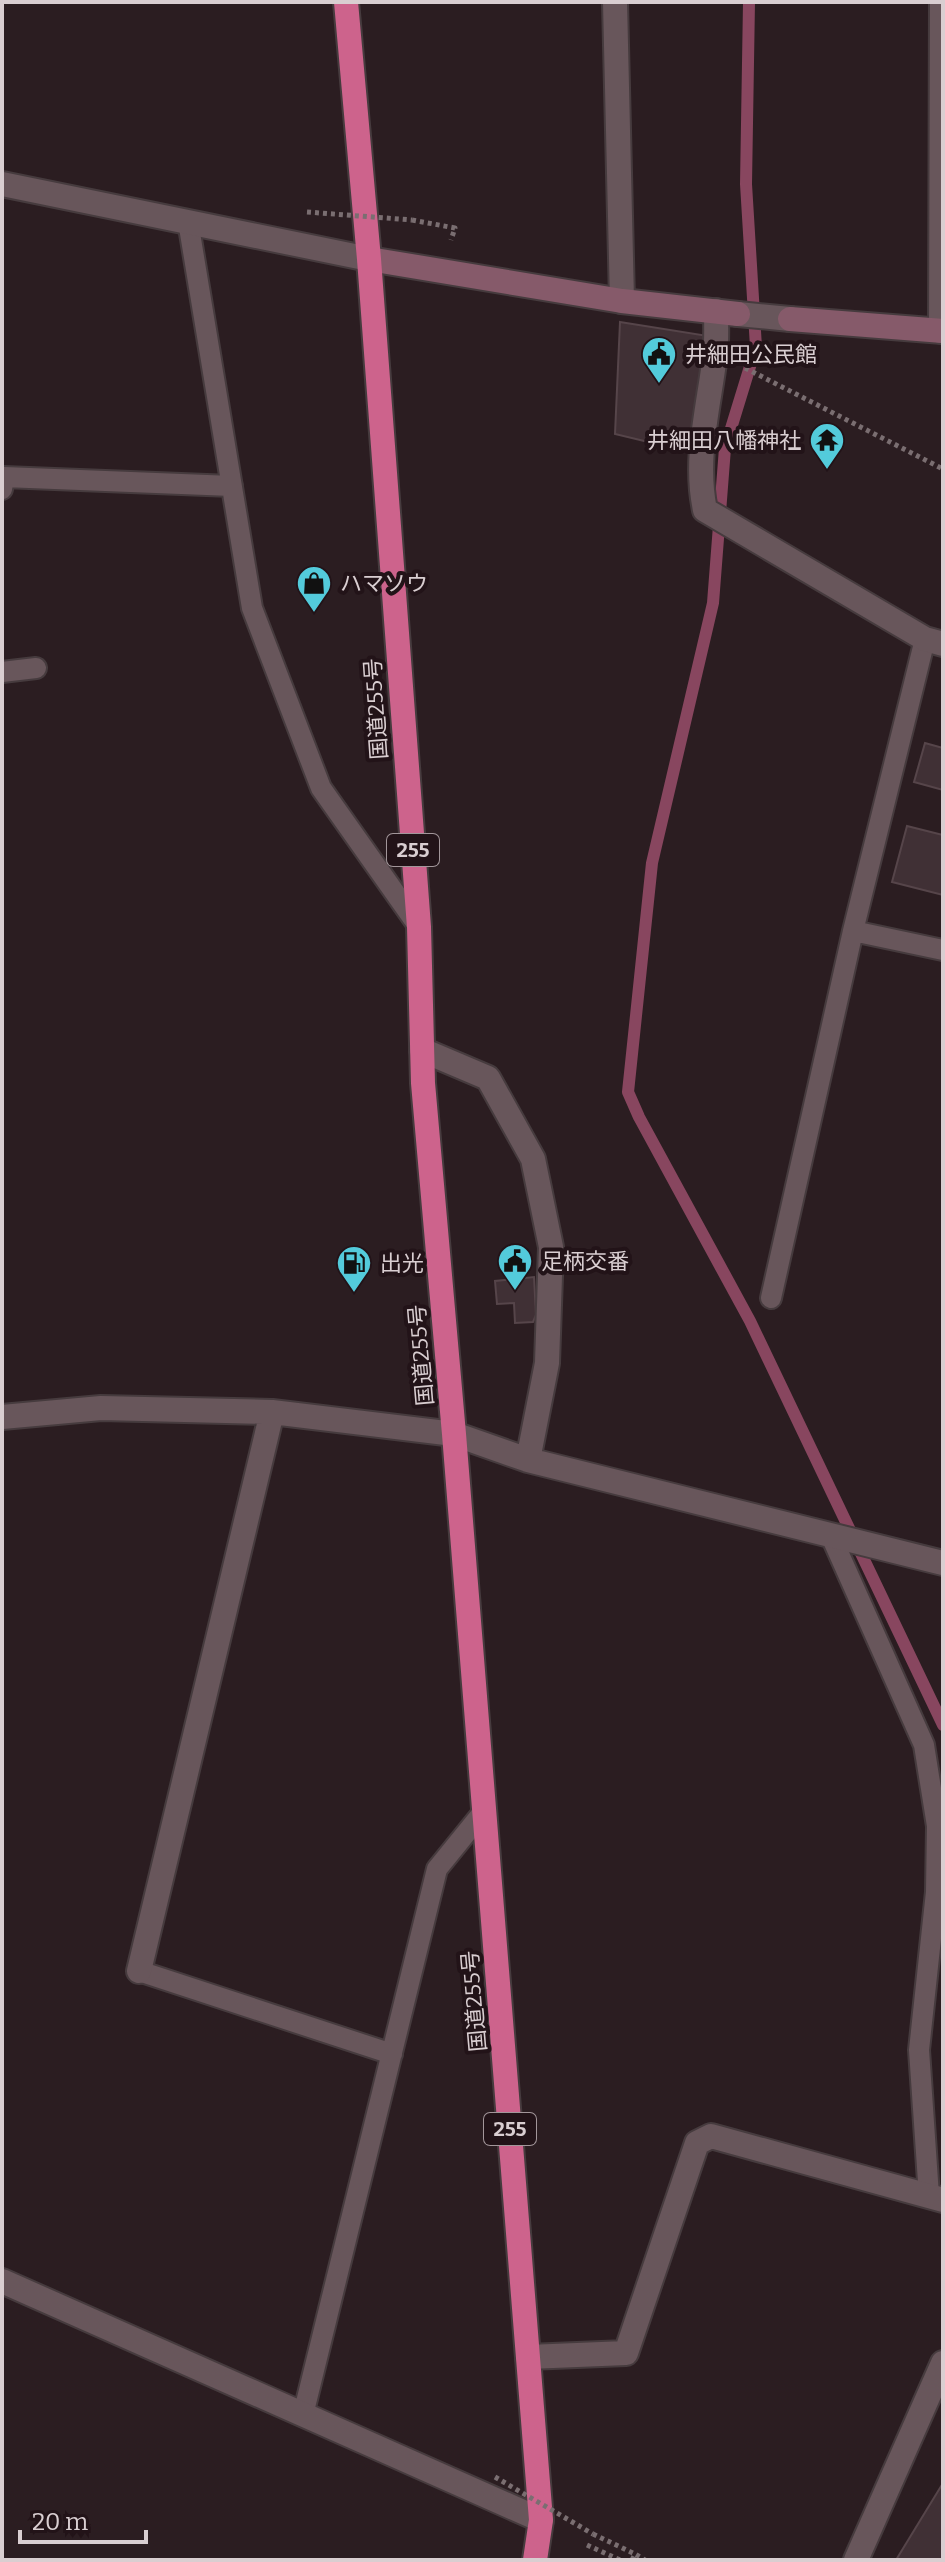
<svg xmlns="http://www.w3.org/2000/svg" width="945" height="2562" font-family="Bitter,'Noto Sans JP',serif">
	<rect width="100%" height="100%" fill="#2b1d21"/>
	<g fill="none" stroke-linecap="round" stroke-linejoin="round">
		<path stroke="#88465f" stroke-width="12" d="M749,2L746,184L756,347L725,448L713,603L652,863L628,1092L639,1117L750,1321L943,1725"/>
	</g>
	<path fill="#403035" stroke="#56454a" stroke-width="2" d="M620,322L708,336L690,452L615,434Z
		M925,743L943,748V790L914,782Z
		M907,826L943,835V895L892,882Z
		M534,1277L536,1315L533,1322L515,1323L514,1303L497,1304L495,1281Z
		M943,2483V2560H896Z"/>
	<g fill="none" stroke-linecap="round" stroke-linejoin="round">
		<g stroke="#463b3e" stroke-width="24">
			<path id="lane" d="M188,221L252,608L321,788L419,927
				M2,489L4,477L232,486
				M2,672L36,668
				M853,931L943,950
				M771,1298L853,931L925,639
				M831,1536L924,1745L937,1826L936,1892L919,2050L929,2196
				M139,1971L392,2054
				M303,2415L437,1869L484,1811"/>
		</g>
		<g stroke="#463b3e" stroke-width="28">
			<path id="street" d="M615,2L622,301
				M2,184L369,259
				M716,311C716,325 717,340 715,355C709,406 694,458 705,510L925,639L943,644
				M738,314L790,319
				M941,331L942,2
				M422,1050L488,1078L533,1159L551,1247L547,1363L528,1460
				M2,1417L101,1408L272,1412L454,1434L528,1460L943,1563
				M139,1971L272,1412
				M2,2281L541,2520
				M528,2357L626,2353L697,2143L711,2136L943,2200
				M856,2560L943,2363"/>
		</g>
		<g stroke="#463b3e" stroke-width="28">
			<path id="secondary" d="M369,259L622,301L738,314
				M790,319L943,331"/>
		</g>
		<g stroke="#463b3e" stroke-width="28">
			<path id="highway" d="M346,2L369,259L419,927L423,1083L454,1434L541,2520L535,2560"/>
		</g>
		<path stroke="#7a6e71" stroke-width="5" stroke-dasharray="4 4" stroke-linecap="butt" d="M412,220L455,228L451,240
			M745,368L943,469
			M593,2534L635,2554
			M587,2545L620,2560
			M632,2560L635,2554L645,2560"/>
		<use href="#lane" stroke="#68565b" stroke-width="20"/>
		<use href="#street" stroke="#68565b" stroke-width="24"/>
		<use href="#secondary" stroke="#865a6a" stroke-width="24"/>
		<use href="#highway" stroke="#cd638c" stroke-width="24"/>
		<path stroke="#7a6e71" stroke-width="5" stroke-dasharray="4 4" stroke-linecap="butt" d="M307,212L412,220
			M495,2477L593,2534"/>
	</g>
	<defs>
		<g id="civic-pin" transform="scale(1.8)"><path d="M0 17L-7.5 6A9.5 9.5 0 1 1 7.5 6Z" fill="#53cbdb" stroke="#221318"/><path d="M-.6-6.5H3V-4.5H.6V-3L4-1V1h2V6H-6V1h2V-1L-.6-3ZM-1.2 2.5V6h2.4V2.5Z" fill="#111"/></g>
		<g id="temple-pin" transform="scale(1.8)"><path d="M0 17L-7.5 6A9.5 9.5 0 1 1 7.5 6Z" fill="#53cbdb" stroke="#221318"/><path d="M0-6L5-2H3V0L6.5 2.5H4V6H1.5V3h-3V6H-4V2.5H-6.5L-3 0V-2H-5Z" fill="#111"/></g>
		<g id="shop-pin" transform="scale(1.8)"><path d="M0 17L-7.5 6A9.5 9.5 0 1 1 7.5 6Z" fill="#53cbdb" stroke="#221318"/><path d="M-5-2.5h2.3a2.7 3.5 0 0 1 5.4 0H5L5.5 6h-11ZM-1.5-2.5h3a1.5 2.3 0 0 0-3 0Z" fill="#111"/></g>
		<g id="fuel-pin" transform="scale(1.8)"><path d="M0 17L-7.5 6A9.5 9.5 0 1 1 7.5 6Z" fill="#53cbdb" stroke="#221318"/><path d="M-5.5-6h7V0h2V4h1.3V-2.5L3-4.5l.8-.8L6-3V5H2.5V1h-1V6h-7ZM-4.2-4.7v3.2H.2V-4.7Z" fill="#111"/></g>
	</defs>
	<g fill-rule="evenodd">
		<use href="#civic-pin" x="659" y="354"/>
		<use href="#temple-pin" x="827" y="440"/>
		<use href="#shop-pin" x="314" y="583"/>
		<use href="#civic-pin" x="515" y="1261"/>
		<use href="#fuel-pin" x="354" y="1263"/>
	</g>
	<g text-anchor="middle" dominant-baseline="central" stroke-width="8" stroke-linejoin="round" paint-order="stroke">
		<g fill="#221318" stroke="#a2969a" stroke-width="2">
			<rect x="387" y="834" width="52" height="32" rx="6"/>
			<rect x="484" y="2113" width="52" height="32" rx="6"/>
		</g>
		<g font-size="20" font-weight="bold" fill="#d9ced1">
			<text x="413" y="850">255</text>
			<text x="510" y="2129">255</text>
		</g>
		<g font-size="22" fill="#d9ced1" stroke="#221318" text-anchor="start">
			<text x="685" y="354">井細田公民館</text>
			<text x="801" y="440" text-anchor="end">井細田八幡神社</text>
			<text x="340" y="583">ハマソウ</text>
			<text x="541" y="1261">足柄交番</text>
			<text x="380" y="1263">出光</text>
		</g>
		<g font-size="22" fill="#d9ced1" stroke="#221318">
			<text transform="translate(376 709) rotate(-94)">国道255号</text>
			<text transform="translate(421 1355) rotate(-95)">国道255号</text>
			<text transform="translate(474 2001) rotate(-95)">国道255号</text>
		</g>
	</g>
	<rect width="945" height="2562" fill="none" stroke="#d9ced1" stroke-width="8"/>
	<path d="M20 2530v12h126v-12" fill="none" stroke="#d9ced1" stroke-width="4"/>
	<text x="32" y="2530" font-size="24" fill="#d9ced1" stroke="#221318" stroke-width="6" paint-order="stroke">20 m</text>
</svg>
